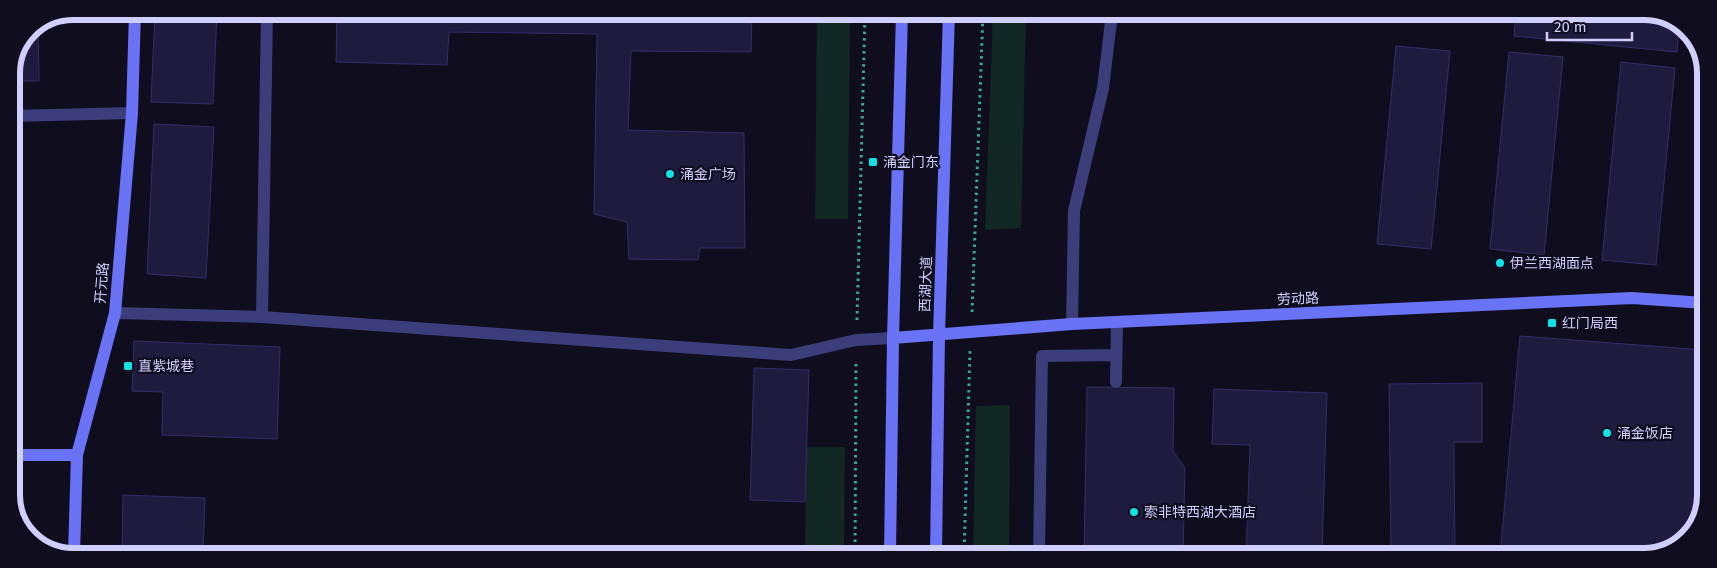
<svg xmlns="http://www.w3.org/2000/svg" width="1717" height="568" font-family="'Fira Sans','Noto Sans SC',sans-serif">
	<rect width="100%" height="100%" fill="#0f0d1e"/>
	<path fill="#112825" d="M817,13H850L848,219H815Z
		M993,13H1026L1021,228L985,230Z
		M1010,405L1009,555H973L976,406Z
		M806,447H845L844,555H805Z"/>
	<path fill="#1f1b3e" stroke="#352e69" d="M155,11L217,12L213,104L151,102Z
		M337,12L752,13L751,52L631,51L628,130L744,133L745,248H700L698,260L629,259L627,222L594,214L597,34L449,32L447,65L336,62Z
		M1516,14H1664L1679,26L1677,52L1514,36Z
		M38,25L39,81H11V69L29,29Z
		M1396,46L1450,51L1431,249L1377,244Z
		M1509,52L1563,57L1544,255L1490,249Z
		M1621,62L1675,68L1656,265L1602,260Z
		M154,124L214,127L206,278L147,274Z
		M11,142H16L18,260L11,262Z
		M1520,336L1704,350L1703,515L1681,544L1644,557L1500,556Z
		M134,341L280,347L277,439L162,435L163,392L132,391Z
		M754,368L809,370L805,502L750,500Z
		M1482,383V442H1454L1455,556H1391L1389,384Z
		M1087,387L1174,388L1173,451L1185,468L1183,556H1084Z
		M1214,389L1327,393L1322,556H1246L1250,445L1212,444Z
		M123,495L205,498L203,554H122Z"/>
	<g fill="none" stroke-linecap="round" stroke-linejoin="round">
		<path stroke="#34a999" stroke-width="3" stroke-dasharray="2.5 4" stroke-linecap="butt" d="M972,312L983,13
			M857,320L865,13
			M855,555L856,361
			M964,555L970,351"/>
		<path stroke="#3b3e7b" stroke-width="12" d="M11,116L132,113
			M115,313L262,317L791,355L856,340L893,338
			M262,317L267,12
			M1116,382L1117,322
			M1039,556L1042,356L1116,355"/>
		<path stroke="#3b3e7b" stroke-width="12" d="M1072,324L1074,211L1103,88L1112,13"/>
		<path stroke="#6a72f6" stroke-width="12" d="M893,338L1072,324L1632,298L1704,303
			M11,455H77
			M74,554L77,455L115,313L132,113L135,11
			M890,555L893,338L902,13
			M936,555L939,335L949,13"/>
	</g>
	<g fill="#0ee4e8" stroke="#0f0d1e" stroke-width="2">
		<rect x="868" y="157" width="10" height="10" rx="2.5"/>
		<circle cx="670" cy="174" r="5"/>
		<circle cx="1500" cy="263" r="5"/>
		<rect x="1547" y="318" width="10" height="10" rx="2.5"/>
		<rect x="123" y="361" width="10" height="10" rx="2.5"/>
		<circle cx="1607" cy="433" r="5"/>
		<circle cx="1134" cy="512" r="5"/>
	</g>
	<g text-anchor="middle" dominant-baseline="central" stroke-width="4.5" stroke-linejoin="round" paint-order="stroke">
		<g font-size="14" fill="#cfcefc" stroke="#0f0d1e" text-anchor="start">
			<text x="883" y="162">涌金门东</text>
			<text x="680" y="174">涌金广场</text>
			<text x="1510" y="263">伊兰西湖面点</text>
			<text x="1562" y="323">红门局西</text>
			<text x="138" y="366">直紫城巷</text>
			<text x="1617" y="433">涌金饭店</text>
			<text x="1144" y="512">索非特西湖大酒店</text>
		</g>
		<g font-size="14" fill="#cfcefc" stroke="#0f0d1e">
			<text transform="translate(102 283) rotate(-85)">开元路</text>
			<text transform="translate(926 284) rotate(-88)">西湖大道</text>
			<text transform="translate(1298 299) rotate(-3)">劳动路</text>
		</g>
	</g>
	<path d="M0 0H1717V568H0ZM73 20H1644A53 53 0 0 1 1697 73V495A53 53 0 0 1 1644 548H73A53 53 0 0 1 20 495V73A53 53 0 0 1 73 20Z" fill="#0f0d1e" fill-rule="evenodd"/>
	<path fill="none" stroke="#cfcefc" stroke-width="6" d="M73 20H1644A53 53 0 0 1 1697 73V495A53 53 0 0 1 1644 548H73A53 53 0 0 1 20 495V73A53 53 0 0 1 73 20Z"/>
	<path d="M1547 32v8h85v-8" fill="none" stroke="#cfcefc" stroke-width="2.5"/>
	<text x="1554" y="32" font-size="15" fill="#cfcefc" stroke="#0f0d1e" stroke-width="4" paint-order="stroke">20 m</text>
</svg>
